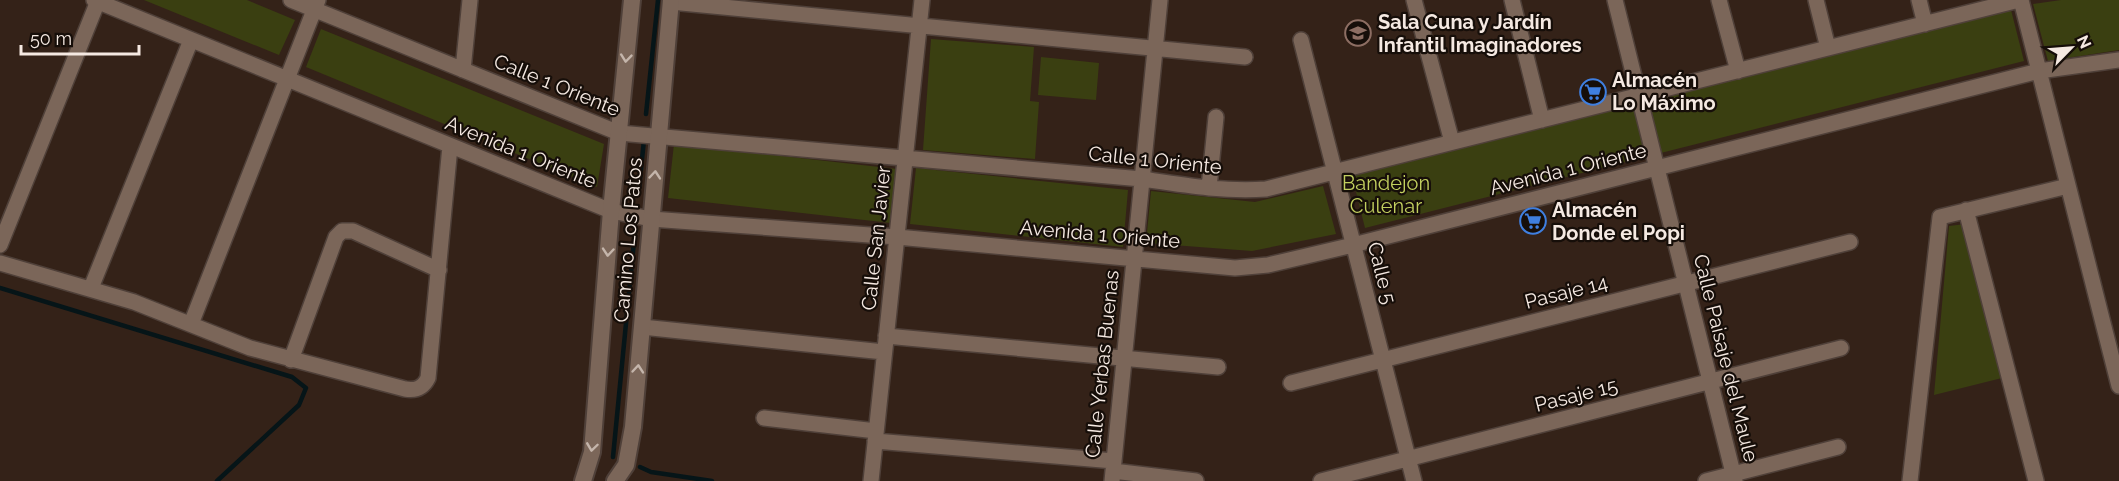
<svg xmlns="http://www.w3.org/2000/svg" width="2119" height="481" font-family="Raleway,sans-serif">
	<rect width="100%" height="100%" fill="#342218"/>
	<path fill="#3a3f11" d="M144,0H247L295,20L279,55Z
		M2061,0H2119V50L2048,61L2033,4Z
		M2011,10L2024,61L1365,228L1352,176Z
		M321,29L604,144L597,187L306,67Z
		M931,39L1034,47L1030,101L1039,102L1035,159L923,150Z
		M1041,57L1099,63L1096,100L1038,95Z
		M674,144L897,169L891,223L668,198Z
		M916,168L1128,190L1123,247L910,224Z
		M1323,186L1336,234L1252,251L1146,243L1151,191L1255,202Z
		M1966,224L2006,377L1934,395L1949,226Z"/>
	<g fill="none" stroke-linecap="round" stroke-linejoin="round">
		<path stroke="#061518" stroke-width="4.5" d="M646,114L658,0
			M639,188L644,140
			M0,288L292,377L306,388L299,405L217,481
			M613,457L635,231
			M640,467L651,472L712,481"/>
		<g stroke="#4f4039" stroke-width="18">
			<path id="minor" d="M94,0L611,211L651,219L897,237L1235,268L1268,265L1353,245L2039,71L2119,60
				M291,0L619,133L1142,179C1183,185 1224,192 1266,189L2019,0
				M1414,0L1452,142
				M1512,0L1542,120
				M1615,0L1735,481
				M1719,0L1738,71
				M1816,0L1828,48
				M1919,0L1925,24
				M2021,0L2119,386
				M671,2L1245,57
				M1301,40L1414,481
				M463,70L470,0
				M1209,188L1216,117
				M1966,210L2036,481
				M0,245L98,1
				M0,263L134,302L250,348L405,389C416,391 423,388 428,378L450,146
				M91,288L191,40
				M191,324L318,0
				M642,327L884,352
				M886,336L1218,367
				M291,360L336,237L342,231H353L439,270
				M1291,383L1850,242
				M764,418L876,431
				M875,441L1114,461
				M1113,471L1196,481
				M871,481L922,0
				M1112,481L1160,0
				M1321,481L1841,348
				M1706,481L1838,447
				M1910,481L1940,217L2068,186"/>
		</g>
		<g stroke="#4f4039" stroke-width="20">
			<path id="tertiary" d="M583,481L592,452L611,211L632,0
				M615,481L626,465L633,427L671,0"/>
		</g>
		<use href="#minor" stroke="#7b6659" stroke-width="15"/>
		<use href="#tertiary" stroke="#7b6659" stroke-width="16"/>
	</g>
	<defs><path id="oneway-chevron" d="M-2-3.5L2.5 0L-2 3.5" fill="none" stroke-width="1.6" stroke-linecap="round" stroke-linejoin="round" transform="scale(1.5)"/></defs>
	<g stroke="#c4b5ab">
		<use href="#oneway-chevron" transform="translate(626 58) rotate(96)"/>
		<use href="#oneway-chevron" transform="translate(655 175) rotate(-85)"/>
		<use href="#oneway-chevron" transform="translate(608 252) rotate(95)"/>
		<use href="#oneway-chevron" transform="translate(638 369) rotate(-85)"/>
		<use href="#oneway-chevron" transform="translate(592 447) rotate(98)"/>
	</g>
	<defs>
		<g id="school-ring" transform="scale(1.35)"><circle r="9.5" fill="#160e09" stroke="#8d6e63" stroke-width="1.5"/><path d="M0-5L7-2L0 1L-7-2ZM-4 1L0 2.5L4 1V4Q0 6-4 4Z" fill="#8d6e63"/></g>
		<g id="supermarket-ring" transform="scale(1.35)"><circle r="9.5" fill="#160e09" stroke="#3f7fe0" stroke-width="1.5"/><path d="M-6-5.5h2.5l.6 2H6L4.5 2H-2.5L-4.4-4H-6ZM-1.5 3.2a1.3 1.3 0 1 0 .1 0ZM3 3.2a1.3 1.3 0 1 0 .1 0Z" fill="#3f7fe0"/></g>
	</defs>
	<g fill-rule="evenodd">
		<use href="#school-ring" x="1358" y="33"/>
		<use href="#supermarket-ring" x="1593" y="92"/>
		<use href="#supermarket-ring" x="1533" y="221"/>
	</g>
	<g text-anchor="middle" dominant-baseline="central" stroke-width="4.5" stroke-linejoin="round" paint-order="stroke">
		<g font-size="20" font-weight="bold" fill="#f5e9e2" stroke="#160e09" text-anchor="start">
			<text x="1378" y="22">Sala Cuna y Jardín<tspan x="1378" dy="23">Infantil Imaginadores</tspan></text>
			<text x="1612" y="80">Almacén<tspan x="1612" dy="23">Lo Máximo</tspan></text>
			<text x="1552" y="210">Almacén<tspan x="1552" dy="23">Donde el Popi</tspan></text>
		</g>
		<g font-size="20" fill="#f5e9e2" stroke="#160e09">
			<text transform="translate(557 85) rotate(22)">Calle 1 Oriente</text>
			<text transform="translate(521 152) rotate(22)">Avenida 1 Oriente</text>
			<text transform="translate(1155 160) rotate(6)">Calle 1 Oriente</text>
			<text transform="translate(1568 169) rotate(-14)">Avenida 1 Oriente</text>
			<text transform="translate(1100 234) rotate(5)">Avenida 1 Oriente</text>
			<text transform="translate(876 238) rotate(-84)">Calle San Javier</text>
			<text transform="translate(628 240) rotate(-85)">Camino Los Patos</text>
			<text transform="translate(1382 273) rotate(76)">Calle 5</text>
			<text transform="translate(1566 292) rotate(-14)">Pasaje 14</text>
			<text transform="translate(1726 358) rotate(76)">Calle Paisaje del Maule</text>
			<text transform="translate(1102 364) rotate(-84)">Calle Yerbas Buenas</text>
			<text transform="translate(1576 395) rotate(-14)">Pasaje 15</text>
		</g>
		<g font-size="20" fill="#c2cf5f" stroke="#160e09">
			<text x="1386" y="183">Bandejon<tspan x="1386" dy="23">Culenar</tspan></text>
		</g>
	</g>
	<g transform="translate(2071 48) rotate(65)" stroke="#160e09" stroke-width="4.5" paint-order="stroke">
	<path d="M0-4.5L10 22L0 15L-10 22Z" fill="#f5e9e2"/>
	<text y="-9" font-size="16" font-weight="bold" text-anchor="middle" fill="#f5e9e2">N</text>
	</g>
	<path d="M21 45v9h118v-9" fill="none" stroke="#f5e9e2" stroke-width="3"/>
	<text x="30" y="45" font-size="18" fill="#f5e9e2" stroke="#160e09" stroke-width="4.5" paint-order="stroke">50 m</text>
</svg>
